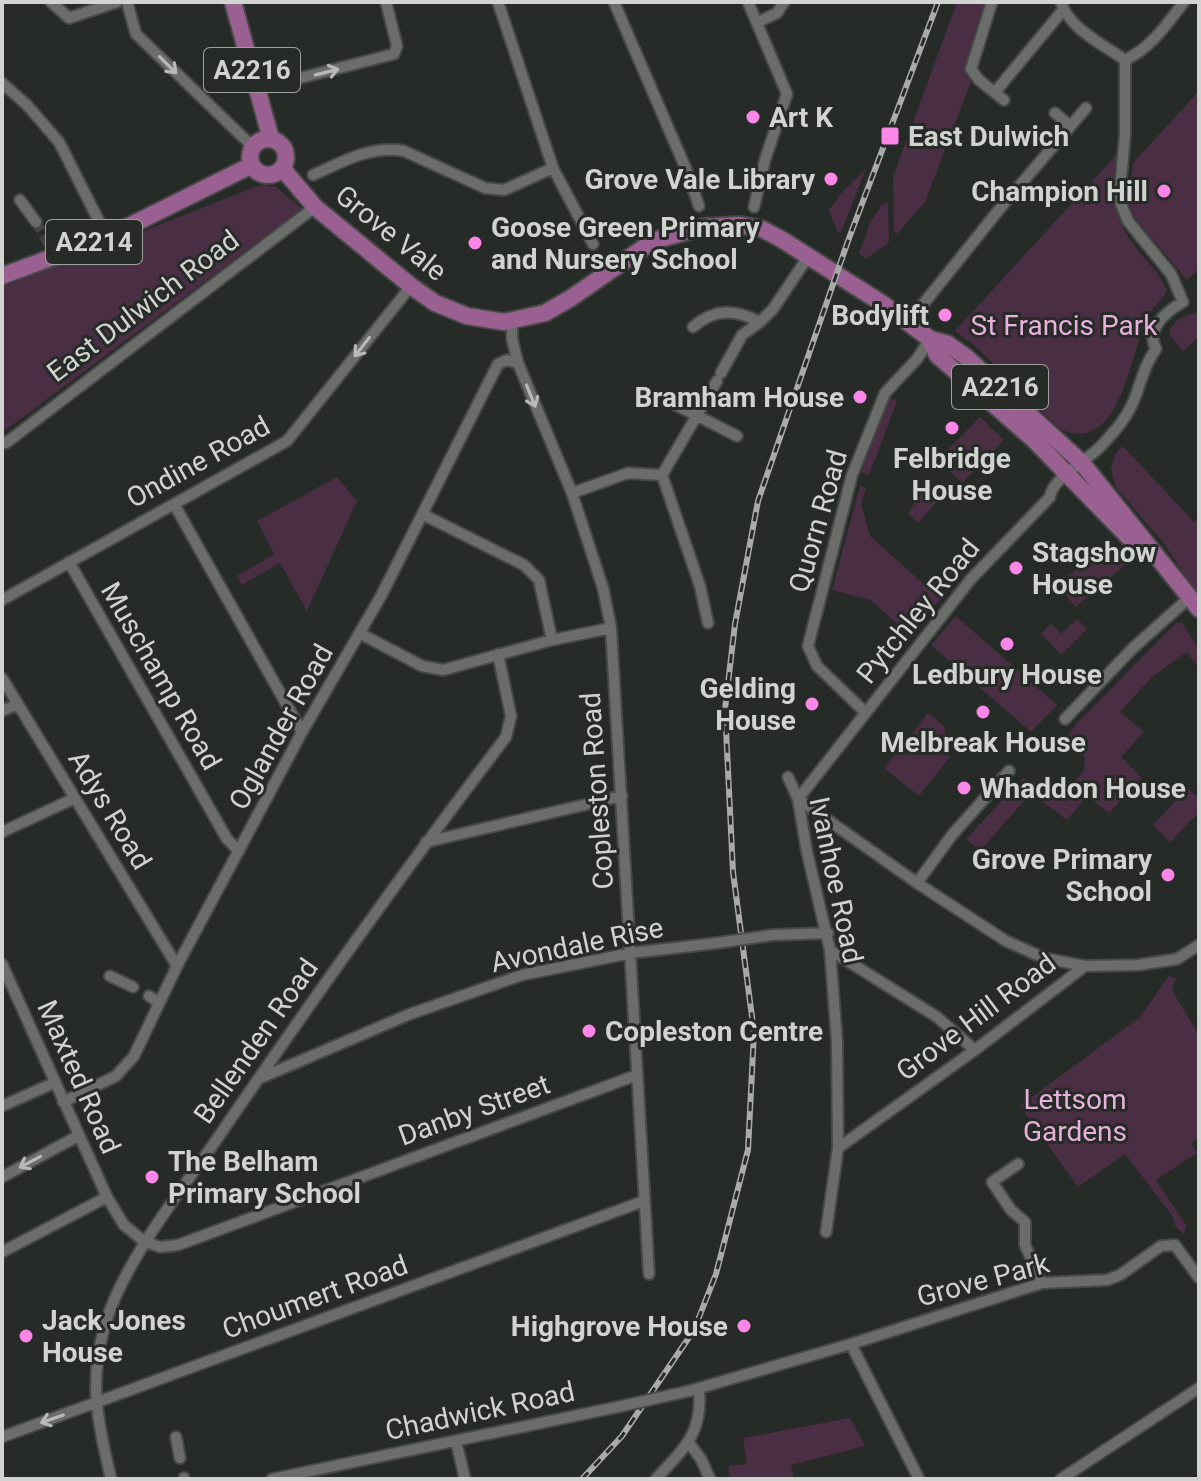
<svg xmlns="http://www.w3.org/2000/svg" width="1201" height="1481" font-family="Roboto,sans-serif">
	<rect width="100%" height="100%" fill="#272b27"/>
	<path fill="#492e44" d="M957,2H996L989,34L925,202L897,234L894,232L893,177Z
		M1199,91V268L1187,280L1133,216L1128,200L1133,163Z
		M1118,153C1109,195 1113,220 1141,254C1151,265 1161,276 1167,290C1162,302 1150,308 1145,321C1131,355 1119,457 1060,429L976,347L955,331Z
		M866,169L841,233L837,231L829,210L842,192Z
		M265,185L276,187L302,209L7,429L2,430V287L255,187Z
		M888,203L889,242L866,259L859,254L870,223L882,204Z
		M1199,313V337L1183,351L1169,334C1173,319 1185,314 1199,313Z
		M889,398L897,401L869,475L861,472Z
		M980,417L1004,440L962,483L938,460Z
		M1123,446L1194,522L1199,517V597L1165,545L1115,486L1111,467L1117,451Z
		M337,477L357,501L307,611L280,563L242,585L237,576L274,554L257,521Z
		M928,480L943,495L918,523L908,514Z
		M860,486L866,488L861,504L870,536L940,599L910,636L871,600L832,590Z
		M1108,542L1127,563L1076,607L1057,586Z
		M956,616L1057,705L1031,732L931,645Z
		M1077,619L1087,629L1061,655L1041,634L1051,624L1061,634Z
		M1176,623H1182L1199,649V668L1187,652L1152,677L1120,712L1144,732L1121,757L1142,778L1109,813L1087,796L1067,820L1031,793L980,851L966,839L1023,778L1050,791L1067,789L1084,771L1085,757L1067,737L1077,723Z
		M928,713L944,726L946,737L938,747L950,757L919,796L884,768Z
		M1188,788L1199,798V812L1170,842L1153,825Z
		M1169,976L1176,979L1172,987L1174,994L1199,1035V1138L1191,1143L1197,1153L1156,1180L1186,1225L1184,1235L1175,1226L1174,1218L1125,1154L1078,1187L1020,1106L1140,1017Z
		M850,1418L865,1446L791,1465L794,1479H716L730,1477L728,1466L747,1464L743,1438Z"/>
	<g fill="none" stroke-linecap="round" stroke-linejoin="round">
		<path stroke="#404440" stroke-width="10" stroke-dasharray="10 5" stroke-linecap="butt" d="M36,222L49,245"/>
		<g stroke="#464946" stroke-width="14">
			<path id="minor" d="M51,2L69,18L117,2
				M127,2L136,34L253,147
				M498,2L553,168L593,244
				M614,2L686,169L699,206
				M748,2L787,94L765,160L754,207
				M992,2L971,69L979,80L1004,100
				M1061,2C1068,28 1104,45 1125,60
				M758,22L777,13L784,2
				M1125,60C1151,48 1167,24 1184,2
				M2,83L27,105L59,142L107,237
				M257,89L394,54L397,46L386,2
				M996,91L1063,10
				M1055,113L1069,125
				M313,175C342,162 371,145 404,151L485,188L504,190L553,168
				M20,200L36,222
				M512,321V339L518,363L572,493L603,588L611,628L649,1274
				M908,323L1002,206L1086,108
				M693,327C715,308 735,309 760,322L773,309L808,257
				M721,373L742,335L760,322
				M668,401L737,436
				M2,442L6,443L315,207
				M572,493L628,473L662,475
				M174,504L302,732
				M424,515L524,565L539,580L552,640
				M69,562L227,839L239,851
				M2,600L287,441L411,286
				M708,623L700,586L662,475L717,381
				M361,634L422,666L443,670L552,640L611,628
				M2,678L177,966
				M2,711L18,704
				M866,713L817,666L808,646L852,475L885,393L917,359L930,339
				M1065,719L1133,648L1190,597
				M788,777L798,799L807,852L830,950L837,1042L838,1148L826,1232
				M798,799L971,579L1050,497C1052,478 1087,461 1101,446C1114,432 1127,418 1134,400C1141,383 1144,365 1156,349C1145,329 1167,311 1183,302L1171,274L1128,221L1121,204L1120,190L1125,135V60
				M798,799L917,883L1006,941L1044,958L1085,966
				M2,832L75,798
				M426,842L622,796
				M917,883L952,835L1009,771
				M773,935L828,933
				M830,950L937,1017L975,1050
				M2,964L107,1197L124,1225L146,1243
				M110,976L133,987
				M149,996L159,1003
				M258,1079L410,1014L522,975L631,953L717,943
				M63,1102L116,1076L134,1056L177,966L302,732L381,596L498,364L507,360L518,363
				M2,1106L54,1083
				M838,1148L975,1050L1085,966L1138,965L1177,959L1199,945
				M1018,1164L992,1182L1011,1210L1025,1222V1245L1042,1283
				M2,1177L78,1136
				M146,1242L160,1247L178,1245L637,1075
				M2,1252L107,1197
				M851,1344L919,1479
				M689,1391L851,1344L1042,1283L1107,1280L1120,1275L1161,1246L1175,1245L1199,1278
				M2,1437L644,1201
				M176,1437L180,1458
				M456,1441L465,1479
				M689,1443L701,1459L710,1479
				M184,1478V1479
				M111,1479C98,1422 88,1383 105,1325C123,1263 180,1192 217,1139C310,1003 406,868 506,737L511,716L498,654
				M272,1479L622,1406
				M656,1479C684,1448 703,1434 699,1389
				M1061,1479L1199,1388"/>
		</g>
		<g stroke="#464946" stroke-width="20">
			<path id="primary" d="M233,2L271,139
				M250 157a18 18 0 1 1 36 0a18 18 0 1 1-36 0Z
				M282,168L315,207L411,286L435,303L467,316L504,322L545,313L571,298L646,246L660,239L703,227L740,225L762,229L781,239L883,304L930,339L948,344L966,357L1082,463L1199,609
				M2,276L107,237L252,165
				M930,339L937,355L1033,439L1140,549"/>
		</g>
		<use href="#minor" stroke="#6a6d6a" stroke-width="10"/>
		<use href="#primary" stroke="#9b6092" stroke-width="16"/>
		<g stroke="#a9aba9" stroke-width="6">
			<path id="rail" d="M582,1479L622,1436L694,1330L716,1274L748,1150L754,1032L733,872L725,709L735,624L758,501L848,241L938,2"/>
		</g>
		<use href="#rail" stroke="#272b27" stroke-width="3" stroke-dasharray="9" stroke-linecap="butt"/>
		<g stroke="#464946" stroke-width="14" stroke-linecap="butt">
			<path id="minor-bridge" d="M717,943L773,935
				M622,1406L689,1391"/>
		</g>
		<use href="#minor-bridge" stroke="#6a6d6a" stroke-width="10"/>
	</g>
	<defs><path id="oneway-shaft" d="M-6 0H5M1.5-3L5.5 0L1.5 3" fill="none" stroke-width="1.6" stroke-linecap="round" stroke-linejoin="round" transform="scale(2)"/></defs>
	<g stroke="#b7bab7">
		<use href="#oneway-shaft" transform="translate(168 65) rotate(45)"/>
		<use href="#oneway-shaft" transform="translate(327 72) rotate(-14)"/>
		<use href="#oneway-shaft" transform="translate(362 347) rotate(128)"/>
		<use href="#oneway-shaft" transform="translate(531 396) rotate(68)"/>
		<use href="#oneway-shaft" transform="translate(30 1162) rotate(152)"/>
		<use href="#oneway-shaft" transform="translate(52 1419) rotate(161)"/>
	</g>
	<g fill="#fa87e7" stroke="#272b27" stroke-width="3">
		<circle cx="753" cy="117" r="8"/>
		<rect x="880" y="126" width="20" height="20" rx="4"/>
		<circle cx="831" cy="179" r="8"/>
		<circle cx="1164" cy="191" r="8"/>
		<circle cx="475" cy="243" r="8"/>
		<circle cx="945" cy="315" r="8"/>
		<circle cx="860" cy="397" r="8"/>
		<circle cx="952" cy="428" r="8"/>
		<circle cx="1016" cy="568" r="8"/>
		<circle cx="1007" cy="644" r="8"/>
		<circle cx="812" cy="704" r="8"/>
		<circle cx="983" cy="712" r="8"/>
		<circle cx="964" cy="788" r="8"/>
		<circle cx="1168" cy="875" r="8"/>
		<circle cx="589" cy="1031" r="8"/>
		<circle cx="152" cy="1177" r="8"/>
		<circle cx="744" cy="1326" r="8"/>
		<circle cx="26" cy="1336" r="8"/>
	</g>
	<g text-anchor="middle" dominant-baseline="central" stroke-width="6" stroke-linejoin="round" paint-order="stroke">
		<g fill="#272b27" stroke="#9ea19e" stroke-width="2">
			<rect x="204" y="48" width="96" height="44" rx="6"/>
			<rect x="46" y="220" width="96" height="44" rx="6"/>
			<rect x="952" y="365" width="96" height="44" rx="6"/>
		</g>
		<g font-size="26" font-weight="bold" fill="#d1d3d1">
			<text x="252" y="70">A2216</text>
			<text x="94" y="242">A2214</text>
			<text x="1000" y="387">A2216</text>
		</g>
		<g font-size="28" font-weight="bold" fill="#d1d3d1" stroke="#272b27" text-anchor="start">
			<text x="769" y="117">Art K</text>
			<text x="908" y="136">East Dulwich</text>
			<text x="815" y="179" text-anchor="end">Grove Vale Library</text>
			<text x="1148" y="191" text-anchor="end">Champion Hill</text>
			<text x="491" y="227">Goose Green Primary<tspan x="491" dy="32">and Nursery School</tspan></text>
			<text x="929" y="315" text-anchor="end">Bodylift</text>
			<text x="844" y="397" text-anchor="end">Bramham House</text>
			<text x="952" y="458" text-anchor="middle">Felbridge<tspan x="952" dy="32">House</tspan></text>
			<text x="1032" y="552">Stagshow<tspan x="1032" dy="32">House</tspan></text>
			<text x="1007" y="674" text-anchor="middle">Ledbury House</text>
			<text x="796" y="688" text-anchor="end">Gelding<tspan x="796" dy="32">House</tspan></text>
			<text x="983" y="742" text-anchor="middle">Melbreak House</text>
			<text x="980" y="788">Whaddon House</text>
			<text x="1152" y="859" text-anchor="end">Grove Primary<tspan x="1152" dy="32">School</tspan></text>
			<text x="605" y="1031">Copleston Centre</text>
			<text x="168" y="1161">The Belham<tspan x="168" dy="32">Primary School</tspan></text>
			<text x="42" y="1320">Jack Jones<tspan x="42" dy="32">House</tspan></text>
			<text x="728" y="1326" text-anchor="end">Highgrove House</text>
		</g>
		<g font-size="28" fill="#d1d3d1" stroke="#272b27">
			<text transform="translate(391 233) rotate(39)">Grove Vale</text>
			<text transform="translate(143 306) rotate(-37)">East Dulwich Road</text>
			<text transform="translate(198 462) rotate(-29)">Ondine Road</text>
			<text transform="translate(818 521) rotate(-74)">Quorn Road</text>
			<text transform="translate(918 611) rotate(-51)">Pytchley Road</text>
			<text transform="translate(161 676) rotate(60)">Muschamp Road</text>
			<text transform="translate(281 727) rotate(-61)">Oglander Road</text>
			<text transform="translate(597 791) rotate(-94)">Copleston Road</text>
			<text transform="translate(110 810) rotate(59)">Adys Road</text>
			<text transform="translate(836 880) rotate(78)">Ivanhoe Road</text>
			<text transform="translate(577 945) rotate(-12)">Avondale Rise</text>
			<text transform="translate(976 1017) rotate(-37)">Grove Hill Road</text>
			<text transform="translate(256 1041) rotate(-55)">Bellenden Road</text>
			<text transform="translate(79 1077) rotate(66)">Maxted Road</text>
			<text transform="translate(474 1110) rotate(-20)">Danby Street</text>
			<text transform="translate(983 1280) rotate(-15)">Grove Park</text>
			<text transform="translate(315 1297) rotate(-20)">Choumert Road</text>
			<text transform="translate(480 1411) rotate(-12)">Chadwick Road</text>
		</g>
		<g font-size="28" fill="#e8b0dc" stroke="#272b27">
			<text x="1064" y="325">St Francis Park</text>
			<text x="1075" y="1099">Lettsom<tspan x="1075" dy="32">Gardens</tspan></text>
		</g>
	</g>
	<rect width="1201" height="1481" fill="none" stroke="#d1d3d1" stroke-width="8"/>
</svg>
